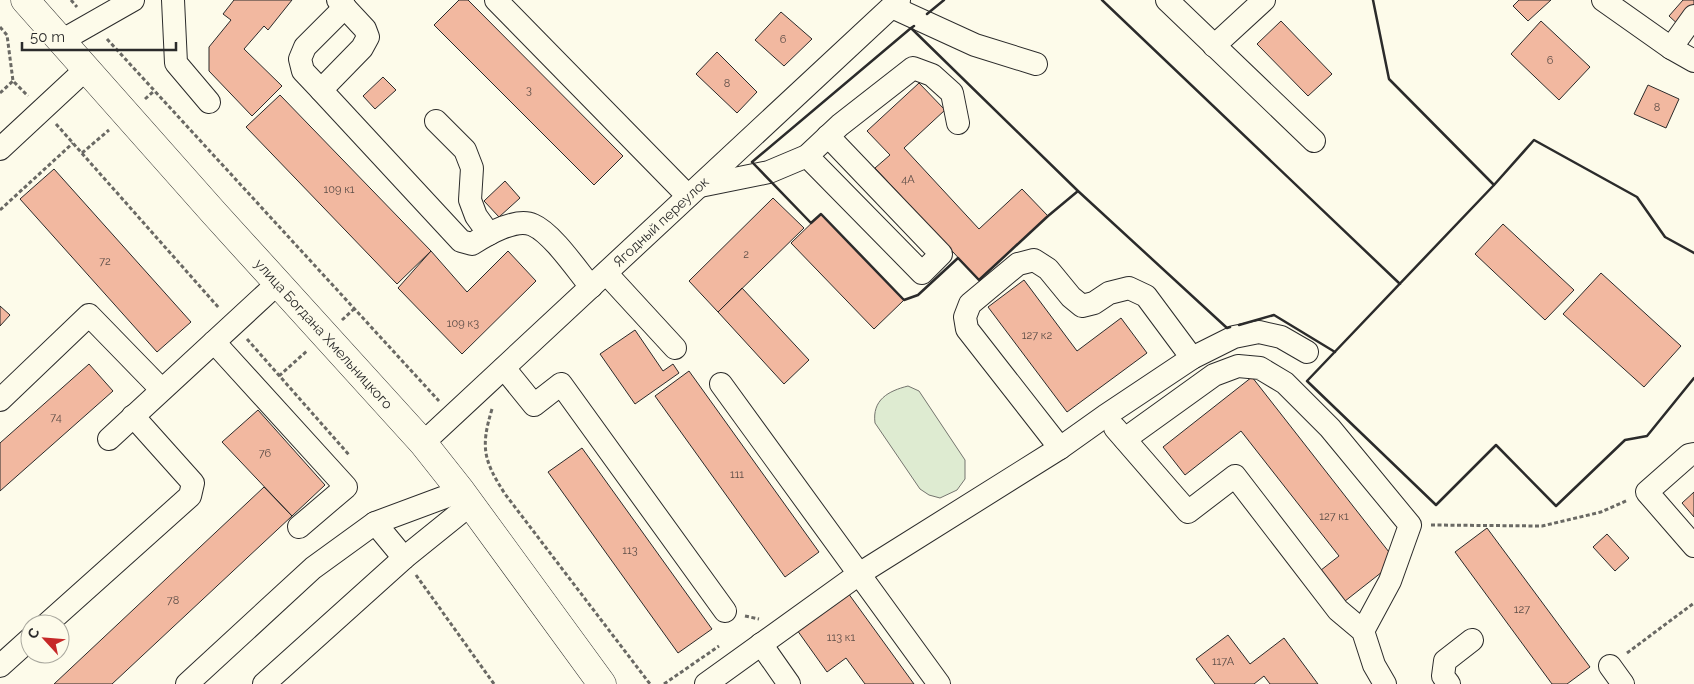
<svg xmlns="http://www.w3.org/2000/svg" width="1694" height="684" font-family="Raleway,sans-serif">
	<rect width="100%" height="100%" fill="#fdfbea"/>
	<path fill="#deebd1" stroke="#74746e" d="M908,386L919,391L965,460V479L957,490L940,498L929,495L920,489L875,423C872,400 888,391 908,386Z"/>
	<path fill="#f2b8a0" stroke="#2b2b2b" d="M234,0H292L268,30L264,26L244,49L282,86L252,116L209,71V47L231,20L223,14Z
		M459,0H468L623,156L594,185L434,25Z
		M1519,0H1551L1528,21L1513,6Z
		M1683,0H1694V12L1681,27L1669,16Z
		M781,12L812,39L784,66L755,40Z
		M1281,21L1332,74L1308,96L1257,44Z
		M1541,21L1590,67L1559,100L1511,54Z
		M717,52L757,92L737,113L696,74Z
		M383,77L396,90L375,109L363,96Z
		M919,83L945,110L904,148L979,229L1022,189L1048,216L979,280L875,168L890,155L867,131Z
		M1648,85L1679,99L1666,128L1634,114Z
		M280,95L431,251L397,284L246,127Z
		M54,169L191,322L157,352L20,199Z
		M505,181L520,198L499,217L484,201Z
		M773,198L804,228L718,312L689,281Z
		M821,214L904,300L874,329L791,243Z
		M1503,224L1574,290L1545,320L1475,254Z
		M431,251L467,292L508,251L536,281L462,354L398,288Z
		M1601,273L1681,346L1644,387L1563,314Z
		M1024,280L1077,351L1121,318L1147,353L1067,412L988,307Z
		M742,288L809,360L784,384L718,312Z
		M0,306L10,315L0,326Z
		M635,330L663,371L673,364L679,373L635,404L600,354Z
		M89,364L113,391L0,491V443Z
		M689,371L819,552L785,577L655,396Z
		M1252,377L1396,561L1340,605L1316,574L1339,556L1241,431L1185,475L1163,447Z
		M258,410L325,485L292,516L222,442Z
		M582,448L712,629L678,653L548,472Z
		M264,487L292,516L112,684H54Z
		M1694,492V517L1682,503Z
		M1487,528L1590,667L1567,684H1552L1455,552Z
		M1607,534L1629,558L1615,571L1593,547Z
		M848,593L914,684H865L846,658L827,672L797,630Z
		M1228,635L1250,664L1284,638L1318,684H1270L1264,676L1254,684H1215L1196,659Z"/>
	<g fill="none" stroke-linecap="round" stroke-linejoin="round">
		<g stroke="#2b2b2b" stroke-width="24">
			<g id="minor">
				<path d="M173,0L176,63L209,102"/>
				<path d="M338,0L365,29L368,37L362,48L321,90L461,241L472,244C486,235 516,217 533,225C552,233 577,270 591,287"/>
				<path d="M496,0L688,196"/>
				<path d="M1167,0L1314,141"/>
				<path d="M1603,0L1671,48L1694,61"/>
				<path d="M892,7L975,45L1036,64"/>
				<path d="M61,41L133,0"/>
				<path d="M1214,46L1264,0"/>
				<path d="M1671,48L1694,16"/>
				<path d="M321,90L303,71L300,59L305,47L345,7"/>
				<path d="M436,121L465,150L472,168L470,200L476,216L489,234"/>
				<path d="M0,149L86,69"/>
				<path d="M807,156L922,273L941,254L828,136"/>
				<path d="M700,186L769,172L807,156L840,125L913,68L932,75L952,93L958,123"/>
				<path d="M606,273L675,348"/>
				<path d="M214,342L346,487L299,527"/>
				<path d="M504,368L534,405L561,384L725,611"/>
				<path d="M721,384L939,684"/>
				<path d="M0,400L89,315L161,389"/>
				<path d="M1115,428L1188,512L1235,476L1338,610L1363,631L1374,665L1385,684"/>
				<path d="M109,439L278,283"/>
				<path d="M1125,439L1214,375L1238,366L1260,368L1285,383L1330,428L1410,525L1390,581L1363,631"/>
				<path id="s1" d="M423,443L899,0"/>
				<path d="M1060,448L967,329L965,317L970,304L1018,264L1034,260L1048,269L1071,297L1082,306L1094,303L1109,293L1129,288L1146,296L1192,358"/>
				<path d="M1694,454L1689,455L1647,492L1694,546"/>
				<path d="M375,523L404,558"/>
				<path d="M47,624L190,496L193,483L133,416"/>
				<path d="M761,644L789,684"/>
				<path d="M0,666L30,639"/>
				<path d="M1610,666L1623,684"/>
				<path d="M187,684L313,568L375,523L461,491"/>
				<path d="M264,684L404,558L471,504"/>
				<path d="M706,684L859,574L1060,448L1105,416L1192,358L1234,337L1259,332L1281,337L1307,352"/>
				<path d="M1449,684L1443,676L1445,661L1472,640"/>
			</g>
		</g>
		<g stroke="#2b2b2b" stroke-width="29">
			<g id="major">
				<path id="s2" d="M25,0L214,213L423,443L461,491L602,684"/>
			</g>
		</g>
		<path stroke="#6a6964" stroke-width="3" stroke-dasharray="4 2.5" stroke-linecap="butt" d="M71,0L77,7
			M0,27L7,35L13,81L28,96
			M107,39L439,401
			M0,93L13,81
			M145,99L154,91
			M56,124L219,308
			M82,153L109,130
			M0,210L73,143
			M342,320L354,309
			M247,339L350,456
			M279,376L308,350
			M492,409C480,448 484,461 505,494L650,684
			M1431,525L1542,526L1601,512L1628,500
			M416,575L494,684
			M745,616L759,619
			M1627,653L1694,603
			M664,684L719,646"/>
		<use href="#minor" stroke="#fdfbea" stroke-width="22"/>
		<use href="#major" stroke="#fdfbea" stroke-width="28"/>
		<path stroke="#2b2b2b" stroke-width="2.5" d="M1102,0L1400,284
			M1373,0L1389,79L1494,185
			M927,14L944,0
			M914,26L911,28L1078,191L1227,328L1230,327
			M911,28L1078,191L1048,216L979,280L958,258L918,295L904,300L821,214L811,223L752,162Z
			M1694,253L1665,237L1637,197L1534,140L1494,185L1307,381L1436,505L1496,445L1556,506L1625,440L1647,436L1694,378
			M1239,325L1274,315L1335,352"/>
	</g>
	<g text-anchor="middle" dominant-baseline="central" stroke-width="4" stroke-linejoin="round" paint-order="stroke">
		<g font-size="11" fill="#5d4e48">
			<text x="783" y="39">6</text>
			<text x="1550" y="60">6</text>
			<text x="727" y="83">8</text>
			<text x="529" y="90">3</text>
			<text x="1657" y="107">8</text>
			<text x="908" y="179">4А</text>
			<text x="339" y="189">109 к1</text>
			<text x="746" y="254">2</text>
			<text x="105" y="261">72</text>
			<text x="463" y="323">109 к3</text>
			<text x="1037" y="335">127 к2</text>
			<text x="56" y="417">74</text>
			<text x="265" y="453">76</text>
			<text x="737" y="474">111</text>
			<text x="1334" y="516">127 к1</text>
			<text x="630" y="550">113</text>
			<text x="173" y="600">78</text>
			<text x="1522" y="609">127</text>
			<text x="841" y="637">113 к1</text>
			<text x="1223" y="661">117А</text>
		</g>
		<g font-size="14" fill="#2b2b2b" stroke="#fdfbea">
			<text stroke="none"><textPath href="#s1" startOffset="325">Ягодный переулок</textPath></text>
			<text stroke="none"><textPath href="#s2" startOffset="448">улица Богдана Хмельницкого</textPath></text>
		</g>
	</g>
	<g transform="translate(45 639) rotate(296)"><circle r="24" fill="#fdfbea" stroke="#a9a89e"/>
	<path d="M0-4L9 19L0 12L-9 19Z" fill="#c62828"/>
	<text y="-8" font-size="14" font-weight="bold" text-anchor="middle" fill="#2b2b2b">С</text>
	</g>
	<path d="M22 42v8h154v-8" fill="none" stroke="#2b2b2b" stroke-width="2.5"/>
	<text x="30" y="42" font-size="15" fill="#2b2b2b" stroke="#fdfbea" stroke-width="4" paint-order="stroke">50 m</text>
</svg>
